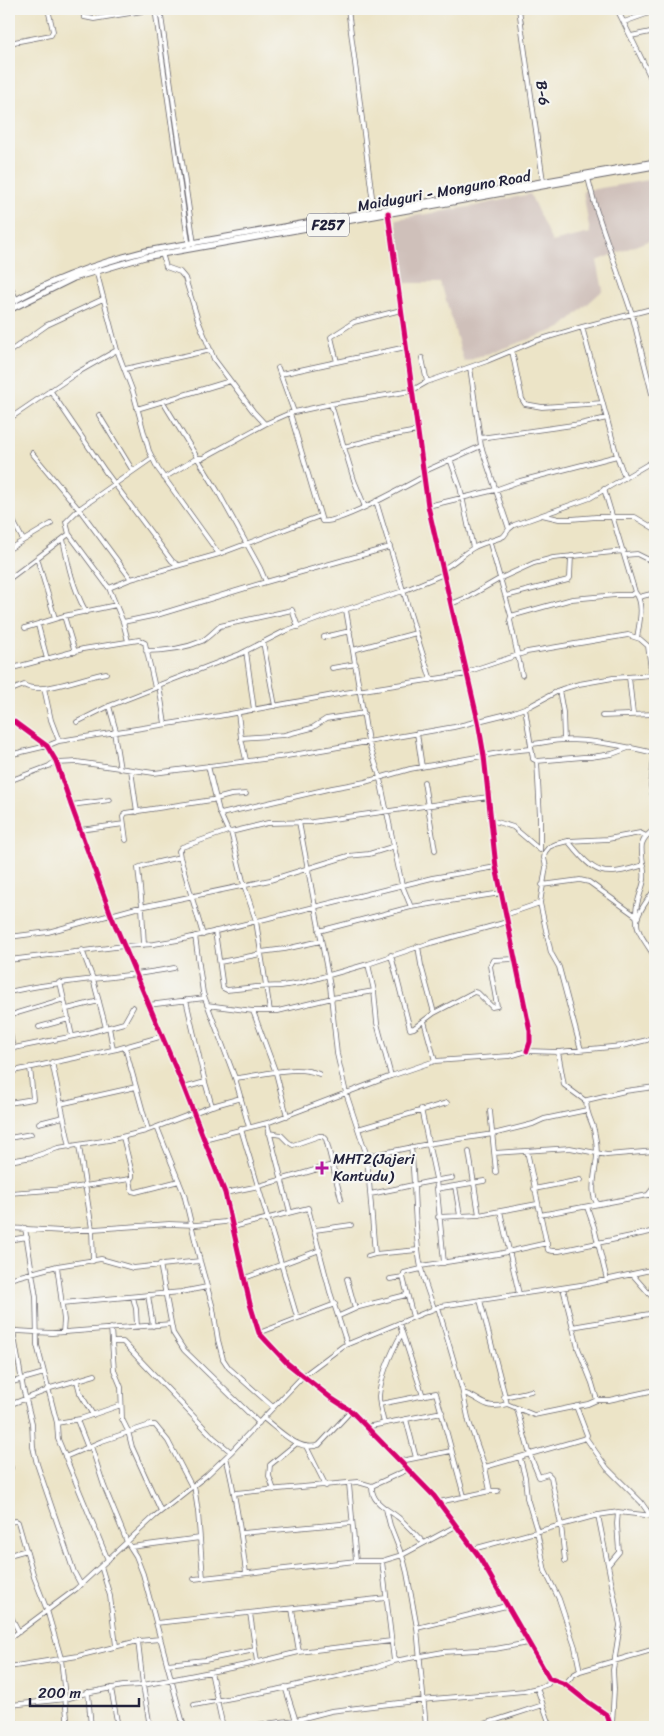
<svg xmlns="http://www.w3.org/2000/svg" width="664" height="1736" font-family="Sriracha,sans-serif">
	<rect width="100%" height="100%" fill="#f6f6f2"/>
	<filter id="ink" filterUnits="userSpaceOnUse"><feTurbulence type="fractalNoise" baseFrequency=".02" numOctaves="2"/><feDisplacementMap in="SourceGraphic" scale="10" xChannelSelector="R" yChannelSelector="G"/><feConvolveMatrix kernelMatrix="1 2 1 2 8 2 1 2 1" color-interpolation-filters="sRGB"/></filter>
	<filter id="wash" filterUnits="userSpaceOnUse"><feTurbulence type="fractalNoise" baseFrequency=".0096" numOctaves="4" result="noise"/><feDisplacementMap in="SourceGraphic" scale="20" xChannelSelector="R" yChannelSelector="G"/><feGaussianBlur stdDeviation="1.12" result="paint"/><feColorMatrix in="noise" values="0 0 0 0 0 0 0 0 0 0 0 0 0 0 0 0 0 1.4 0 .05"/><feComposite in="paint" operator="in"/></filter>
	<g filter="url(#wash)">
		<rect width="100%" height="100%" fill="#ece4c7"/>
		<path fill="#cfc0ba" d="M655,179V238L597,261L603,290L561,328L464,362L441,283H404L396,219L475,206L530,194L552,242L590,233L583,191Z"/>
	</g>
	<g filter="url(#ink)">
		<g fill="none" stroke-linecap="round" stroke-linejoin="round">
			<g stroke="#69666c" stroke-width="5.5">
				<path id="minor" d="M82,9L84,17L94,19L155,9
					M155,9L189,248
					M160,9L194,244
					M348,9L374,212
					M519,9L543,181
					M617,9L655,86
					M624,22L655,11
					M631,36L655,31
					M9,43L51,35L53,31L48,9
					M648,70L655,69
					M588,178L596,209L632,314L655,406
					M388,213L428,506L478,721L484,756L496,867L530,1031V1042L527,1051
					M162,253L166,267L180,272L185,278L198,320L214,359L253,411L265,424
					M96,270L117,350L133,392L149,451L158,469L219,554
					M9,283L16,299
					M582,327L617,456L625,478
					M512,351L522,399L525,404L542,407L603,403
					M9,352L47,325L103,299
					M422,358L427,382
					M337,362L331,337L354,322L401,310
					M470,367L481,446L509,529
					M278,368L294,412
					M125,369L211,350
					M281,374L406,347
					M50,390L105,471L172,561L178,565
					M163,402L217,490L260,568L266,582
					M331,404L354,480L365,507
					M137,409L230,381
					M290,413L322,521C337,525 406,486 423,477
					M99,415L133,471
					M9,419L75,374L117,350
					M480,438L580,424L607,418
					M344,447L378,438L417,431
					M32,453L82,513L131,579
					M450,459L460,487L473,548
					M423,472L481,446
					M164,478L197,458H203L265,424L290,413L331,404L411,391L427,382L487,361L535,341L582,327L655,308
					M604,489L635,592C645,604 639,624 637,638
					M428,506L495,490L520,481L617,456
					M9,513L23,540
					M542,515L559,519H571L596,517H635L655,529
					M63,539C68,565 73,588 86,612
					M489,540L511,616L510,620L522,675
					M9,549L51,524
					M625,555L637,554L655,563
					M37,558L55,618
					M443,569C454,563 463,554 473,548C483,542 494,541 504,536L509,529L514,525L590,498L655,460
					M9,579L69,534
					M109,588L131,579L219,554L320,516
					M506,596L568,580L570,578L571,556
					M639,597L655,593
					M451,604L468,597L501,578L534,563L553,558L624,551
					M346,610L368,741L379,774L402,885L411,907
					M64,616L75,652
					M511,616L572,599L616,595H631L635,592
					M123,622L157,615L266,582L390,547
					M38,625L47,659
					M25,628L64,616L116,605
					M416,633L431,680
					M324,637L350,631
					M128,641L123,622L109,588L69,534L66,522L79,509L152,458
					M263,642L275,706
					M648,646L655,649
					M353,650L416,633L376,501
					M146,651C164,651 186,648 202,641C209,637 214,631 220,626L292,610L298,627
					M246,651L254,710
					M332,668L356,664
					M9,669L83,649L139,640L145,643L155,688
					M467,672L527,652L628,635L640,639L648,646L655,703
					M629,677L633,714
					M159,685L165,724
					M44,688L51,720L59,741
					M559,690L563,712L564,740
					M9,691L24,685C40,696 86,676 106,673
					M109,706L116,731
					M525,708L533,759L537,761L583,757H591L612,754L631,747
					M238,713L241,738L246,760
					M602,716L655,714
					M9,718L47,746L56,761L71,805L111,915L184,1088L225,1193L250,1304L259,1333L287,1363L331,1398L351,1411L434,1496L478,1555L549,1678L565,1684L585,1700L607,1715L611,1727
					M77,722L109,706L155,688L159,685L240,654L285,631L335,613L403,591L444,574
					M114,732L120,769
					M417,733L422,767
					M241,738L284,735L312,728L326,719L364,713
					M531,744C542,743 554,740 565,740C595,740 625,746 654,753
					M655,747L651,786L655,808
					M9,755L47,746L59,741L219,716L344,693L467,674
					M537,761L540,818V849
					M57,763L77,762L154,773L287,756L454,727L511,713L530,706L562,689L579,684L613,678L652,675
					M208,766L219,811L228,831
					M131,770L137,812
					M9,781L49,766L56,761
					M424,782L435,850
					M71,805L110,800
					M221,814L332,788L365,782L410,769L510,751L531,749
					M491,820L513,827L540,850
					M299,822L330,986L337,1054L346,1093L367,1156L375,1254
					M80,830L124,824
					M231,832L244,885L256,921L270,1011
					M126,840L123,817L125,813L212,800L231,795L246,794
					M568,841C596,875 601,878 644,865
					M542,885L580,880L589,882L636,916
					M655,889C630,925 632,922 655,957
					M505,915L540,903
					M637,920C633,908 642,892 644,880C646,869 640,856 642,844C644,837 649,833 655,829
					M215,931L223,988L227,990L256,987L281,986L301,983L368,964L427,944L507,922
					M319,931L411,907L501,893
					M203,935L180,857L179,851L182,847L228,831L231,832L268,823L312,822L488,797
					M195,936L203,993L235,1078L249,1127
					M9,937L48,932L136,908L270,880L348,856L369,854L395,846
					M144,945L142,907L138,868C141,865 173,859 180,857
					M418,946L421,965L434,1013
					M82,950L93,979L106,1028
					M261,952L285,949L321,941
					M391,955L410,1029L414,1028L434,1013L474,992L478,993L492,1007L497,1006L490,966L493,960L515,959
					M9,960L124,946L154,944L184,939L432,878L496,867
					M220,962L261,954
					M368,964L374,991L377,1023L391,1076
					M60,982L72,1036
					M9,992C63,979 119,979 174,968
					M186,1000L205,1082L212,1106
					M148,1005L205,998
					M207,1005L253,1011H278L332,998L374,991
					M67,1009L99,1001
					M253,1011L276,1073L287,1116
					M9,1017L17,1013L64,999
					M424,1021L435,1061
					M39,1027L69,1019
					M109,1027L113,1049
					M9,1028L13,1049
					M125,1047L148,1130
					M9,1049L84,1034L124,1023L133,1007
					M581,1050L559,967L551,953L540,903L546,867L544,858L545,852L549,847L556,844L568,841L608,839L640,833L646,836
					M558,1052L564,1085L587,1102
					M52,1062L70,1147
					M9,1072L117,1049L163,1036
					M235,1078C261,1076 294,1064 319,1074
					M184,1088L205,1082
					M9,1103L33,1099L30,1067
					M60,1104L136,1087
					M421,1109L436,1179L444,1263
					M490,1111L496,1172
					M39,1123L63,1117
					M267,1123L290,1212
					M157,1127L184,1194L200,1261L213,1308L218,1340L223,1359L229,1368L273,1407
					M241,1129L297,1317
					M358,1129L447,1103
					M269,1133L281,1135L288,1142L293,1145L319,1136H323L326,1139L341,1199
					M123,1137L132,1173V1177L130,1179
					M9,1138L31,1134
					M204,1139L267,1123L391,1076L435,1061L510,1056L527,1051L558,1052L622,1046L647,1040L655,1035
					M79,1146L92,1229L93,1261
					M411,1147C416,1187 413,1228 421,1268C424,1282 429,1295 434,1308
					M527,1151L548,1250L553,1251H559L655,1231
					M469,1152L479,1215
					M494,1153L570,1148L607,1155L655,1151
					M9,1161L33,1157L58,1148L109,1140L146,1131L212,1106L241,1098
					M455,1186L460,1216
					M436,1189L484,1181
					M534,1189L580,1180
					M9,1193L65,1189L130,1179L132,1191L136,1192L179,1181
					M225,1193L259,1186L353,1159L433,1143L493,1134L533,1124L544,1119L587,1110
					M370,1194C398,1189 425,1181 452,1178
					M648,1195L655,1186
					M598,1204C588,1195 597,1167 597,1154C597,1147 596,1138 594,1130C592,1121 584,1109 587,1100L625,1091L655,1087
					M587,1207L594,1227L607,1280
					M500,1211L519,1294
					M540,1215L648,1195H655
					M438,1217L479,1215L537,1204
					M233,1227L308,1208L330,1292L347,1344
					M9,1228L63,1231L169,1224L196,1225L225,1222L231,1220
					M25,1228L36,1297L37,1345L57,1423L58,1439L108,1560
					M315,1230L351,1225
					M9,1240L27,1237
					M368,1256L375,1254L418,1250
					M160,1264L173,1333L184,1350L259,1423
					M57,1266L64,1320L63,1332
					M421,1266L498,1254L547,1243
					M632,1274L652,1297
					M655,1274L652,1287L655,1308
					M245,1278L320,1250
					M9,1279L57,1266L101,1259L133,1268L200,1261
					M347,1279L355,1308
					M390,1279L403,1277
					M563,1288L578,1348L592,1383L597,1400
					M148,1295L153,1326
					M133,1297L136,1309L137,1327
					M480,1300L507,1404L534,1415L588,1404L597,1400H609L655,1390
					M62,1303L181,1292L207,1287
					M9,1307L23,1388L32,1423L33,1447L37,1464L74,1572L81,1585
					M438,1307L462,1389L469,1422L485,1467L490,1491
					M339,1316L359,1307L406,1295
					M413,1317L403,1277L404,1273L421,1269
					M399,1323L423,1396
					M572,1327L655,1313
					M111,1328L114,1370L121,1387L122,1419L128,1431L132,1447L161,1511
					M9,1333L17,1331L52,1333L171,1324
					M259,1333L335,1304
					M112,1342H123L213,1437L231,1452
					M9,1356L17,1355
					M77,1381L80,1393L93,1415
					M9,1383L44,1373
					M47,1389L95,1375
					M463,1393C482,1398 484,1411 507,1404
					M504,1397L531,1391
					M380,1404L436,1393L464,1496
					M9,1405L48,1390
					M576,1406L587,1435L586,1438L607,1468L641,1502L650,1515
					M517,1409L530,1455L539,1477L548,1474L551,1477L561,1525L565,1561
					M263,1418C278,1429 299,1453 319,1445L351,1411
					M406,1419L416,1458
					M77,1420L88,1448
					M57,1423L80,1419L121,1405
					M384,1423C382,1415 379,1405 379,1396C381,1375 392,1351 402,1333
					M366,1427L442,1412
					M91,1446L104,1486L127,1542L136,1556L143,1574L184,1727
					M306,1446L326,1486
					M65,1457L102,1441L150,1425H155L168,1441L192,1487
					M226,1457C236,1496 241,1533 246,1573
					M520,1458L525,1477L527,1498L537,1531L545,1571L559,1599L575,1647L580,1671
					M9,1461L11,1468L9,1472
					M401,1461L451,1451
					M485,1467L586,1438
					M349,1484L356,1561
					M194,1485L198,1512L203,1578
					M655,1485L652,1511L655,1531
					M372,1486C371,1503 388,1509 399,1518C408,1526 416,1535 424,1543
					M274,1490L269,1476L270,1465L297,1443
					M235,1493L358,1482L372,1486L409,1469
					M439,1502L490,1491H498
					M386,1509L390,1525L404,1561L407,1573L417,1628L426,1727
					M598,1515L620,1625L613,1670L614,1689L612,1725
					M9,1522L16,1521L18,1522L34,1577L47,1610L61,1658L68,1727
					M242,1533L351,1523
					M131,1547L200,1538
					M473,1549L598,1515L618,1512L653,1516
					M9,1555L27,1550
					M382,1561L394,1661
					M609,1564L619,1552L617,1524L618,1512
					M101,1566L110,1596L116,1646
					M194,1579L356,1561H382L402,1555L456,1526
					M292,1609L299,1652
					M9,1613L19,1632
					M250,1613L257,1662
					M156,1623L386,1598
					M417,1628L506,1606
					M9,1639L76,1589L155,1516L207,1475L231,1452L303,1376L343,1346L441,1306L587,1284L655,1269
					M138,1641L143,1685L150,1727
					M167,1664L205,1660L255,1650
					M9,1667L78,1656L138,1641L160,1639
					M211,1672L223,1727
					M565,1684L573,1675L580,1671L655,1649
					M285,1687L298,1727
					M111,1688L118,1727
					M537,1688L549,1722L553,1727
					M88,1692L91,1727
					M9,1694L11,1705L66,1699L86,1693L123,1686L143,1685L246,1665L299,1652L391,1641
					M9,1705H11L16,1727
					M194,1705L275,1690L377,1667L394,1661L443,1652L495,1649L528,1643
					M241,1727L296,1720L331,1711L432,1699L524,1691L537,1688L548,1684L549,1678
					M475,1727L543,1705"/>
			</g>
			<g stroke="#69666c" stroke-width="7">
				<path id="major" d="M9,304C51,279 98,263 146,251L655,162
					M9,310L74,278L145,257L655,166"/>
			</g>
			<use href="#minor" stroke="#fff" stroke-width="4"/>
			<use href="#major" stroke="#fff" stroke-width="5"/>
			<g stroke="#f6f6f2" stroke-width="8">
				<path id="cycleway" d="M388,213L428,506L478,721L484,756L496,867L530,1031V1042L527,1051
					M9,718L47,746L56,761L71,805L111,915L184,1088L225,1193L250,1304L259,1333L287,1363L331,1398L351,1411L434,1496L478,1555L549,1678L565,1684L585,1700L607,1715L611,1727"/>
			</g>
			<use href="#cycleway" stroke="#d6006c" stroke-width="5"/>
		</g>
	</g>
	<path fill="#b5179e" stroke="#f6f6f2" stroke-width="2" d="M319.5 1160.5h5v5h5v5h-5v5h-5v-5h-5v-5h5z"/>
	<g text-anchor="middle" dominant-baseline="central" stroke-width="4.5" stroke-linejoin="round" paint-order="stroke">
		<rect fill="#f6f6f2" stroke="#626272" stroke-width="1" x="307" y="213.5" width="42" height="23" rx="4"/>
		<g font-size="14" font-weight="bold" fill="#22223b">
			<text x="328" y="225">F257</text>
		</g>
		<g font-size="15" fill="#22223b" stroke="#f6f6f2">
			<text transform="translate(543 93) rotate(82)">B-6</text>
			<text transform="translate(444 191) rotate(-10)">Maiduguri - Monguno Road</text>
		</g>
		<g font-size="15" fill="#22223b" stroke="#f6f6f2" text-anchor="start">
			<text x="333" y="1159">MHT2(Jajeri<tspan x="333" dy="17">Kantudu)</tspan></text>
		</g>
	</g>
	<rect width="664" height="1736" fill="none" stroke="#f6f6f2" stroke-width="30"/>
	<path d="M30 1698v8h109v-8" fill="none" stroke="#22223b" stroke-width="2.5"/>
	<text x="38" y="1698" font-size="15" fill="#22223b" stroke="#f6f6f2" stroke-width="4" paint-order="stroke">200 m</text>
</svg>
